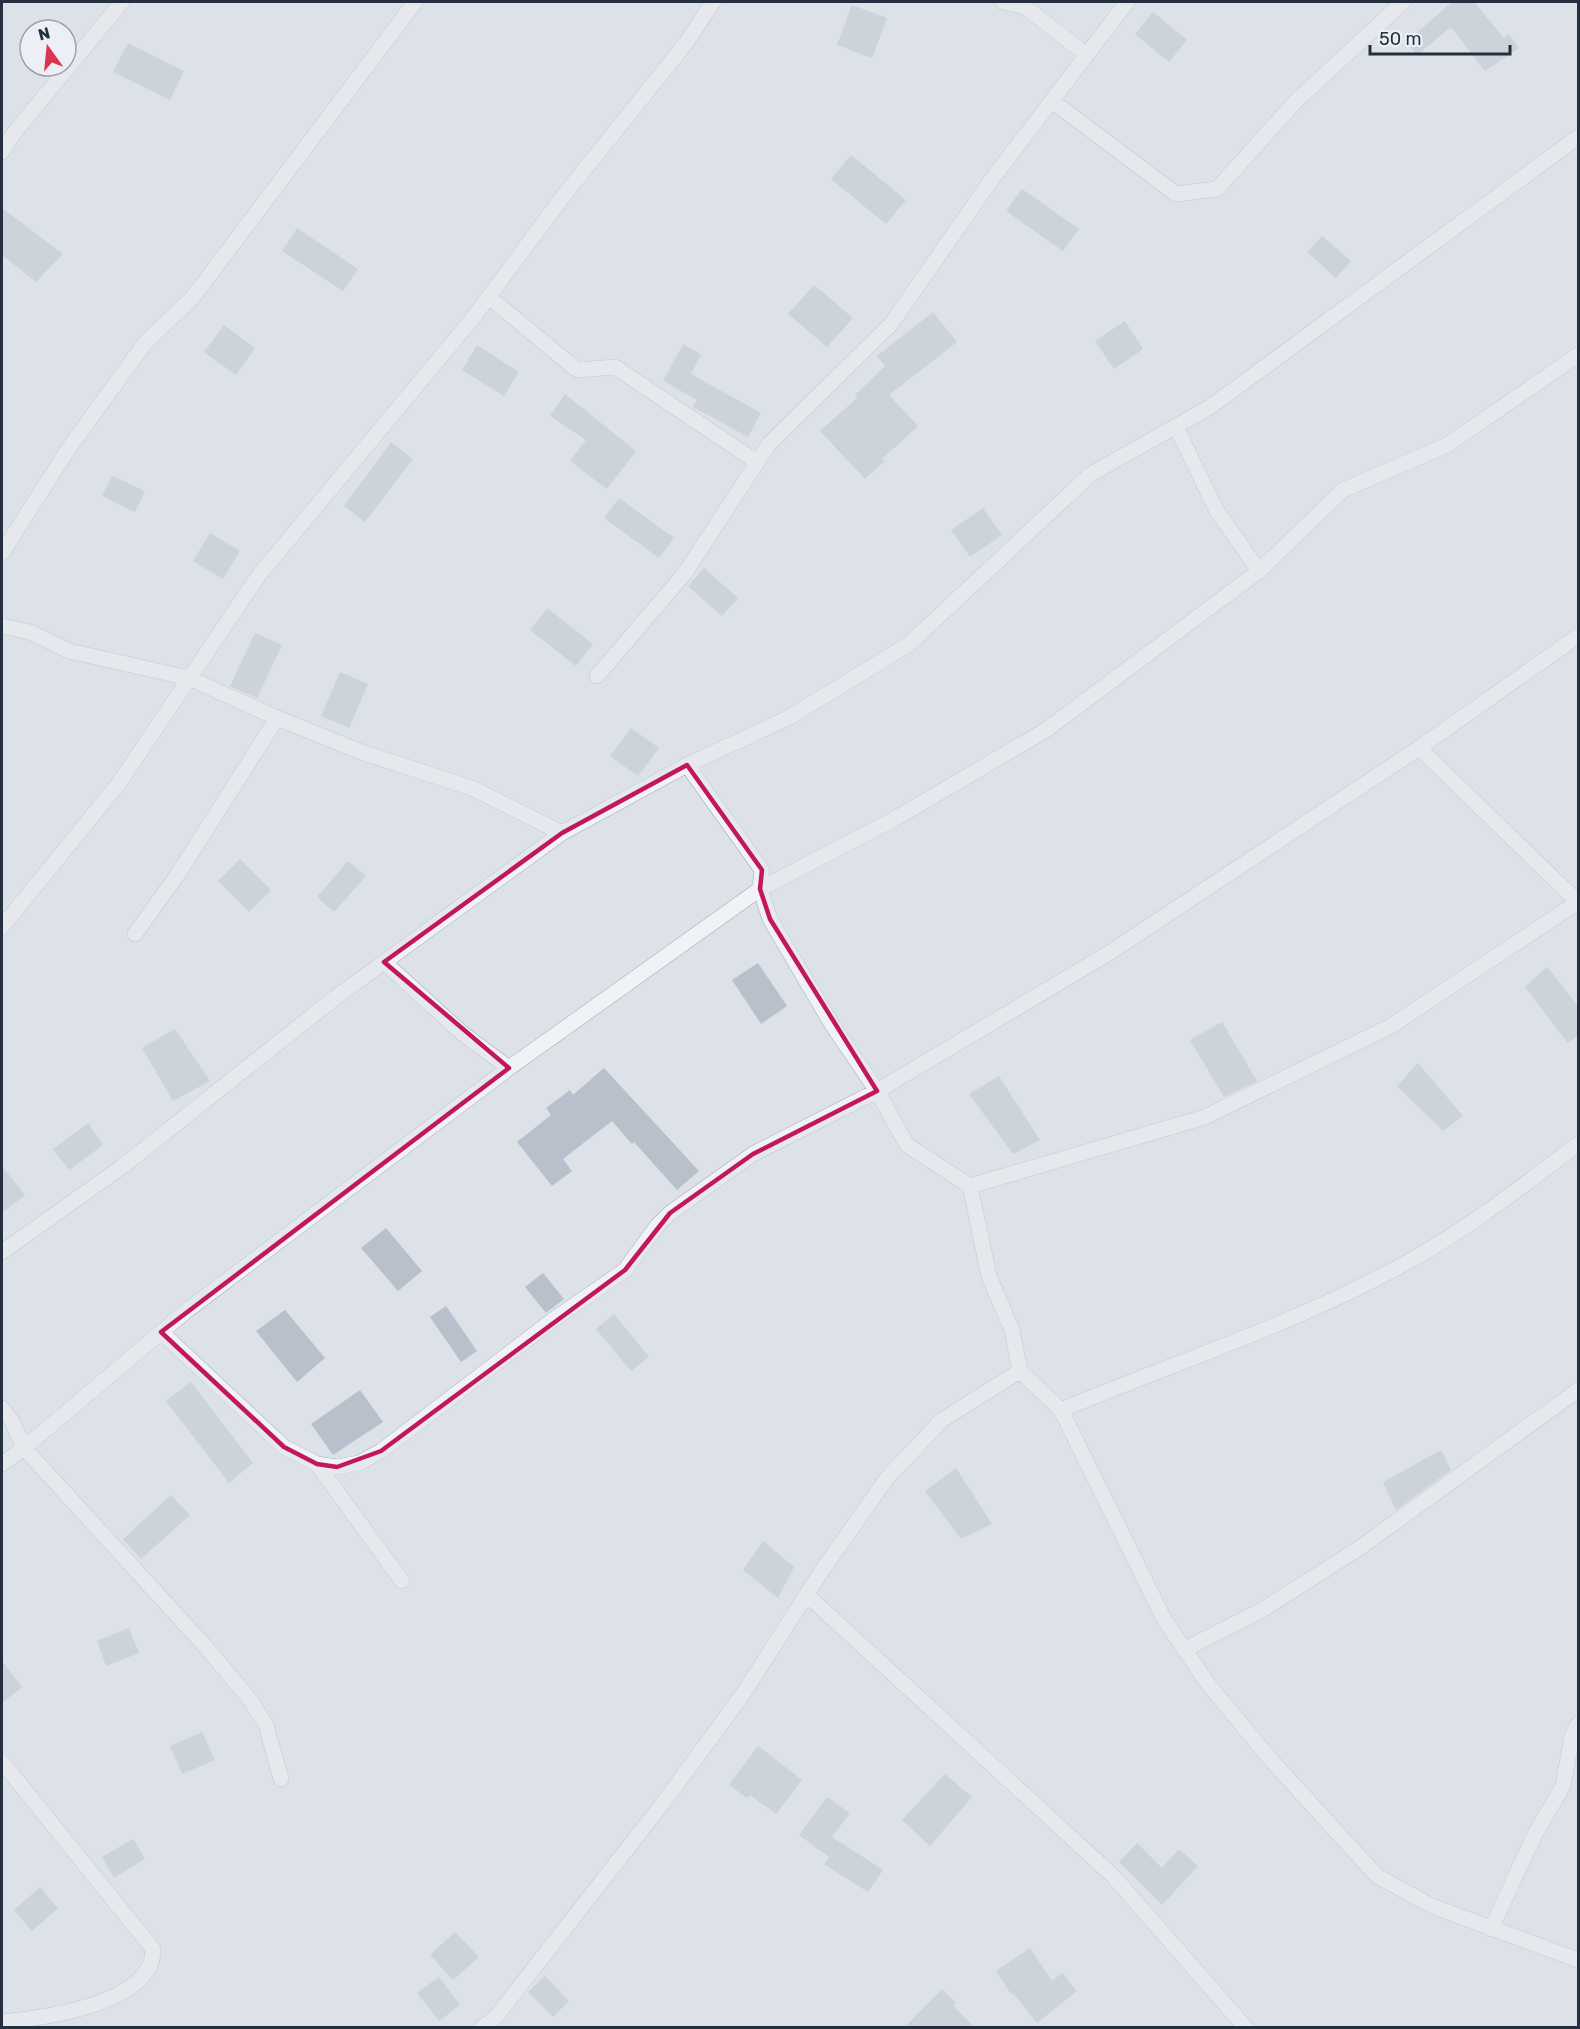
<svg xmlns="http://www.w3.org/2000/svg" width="1580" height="2029" font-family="Rubik,sans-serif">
	<rect width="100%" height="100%" fill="#dde1e8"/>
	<path fill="#b9c0cc" d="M1452,2H1474L1504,38L1509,34L1519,48L1485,71L1451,27L1417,55L1406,42Z
		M852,5L887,18L872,58L837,45Z
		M1153,12L1187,40L1169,62L1135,34Z
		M128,43L184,71L170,100L113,72Z
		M851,155L906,200L886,224L831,179Z
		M1022,189L1079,229L1063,251L1006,211Z
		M2,208L63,254L36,282L2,255Z
		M297,228L358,269L343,291L282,251Z
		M1322,236L1351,261L1336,278L1307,252Z
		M814,285L853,318L827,347L788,314Z
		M933,312L957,342L889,395L918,426L882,459L884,462L865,479L820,431L857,398L855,395L885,366L877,356Z
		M1125,321L1143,349L1114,369L1095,341Z
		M224,325L255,348L236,375L204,352Z
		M683,344L701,354L691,374L761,413L748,437L693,407L697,400L663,381Z
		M477,345L519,372L504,396L462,370Z
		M565,394L636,451L607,489L570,461L586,440L550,416Z
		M391,442L413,459L365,522L344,506Z
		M112,476L145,491L135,512L102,496Z
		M619,498L674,538L659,558L604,518Z
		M983,508L1002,535L970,557L951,530Z
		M210,533L240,551L223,579L193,561Z
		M704,568L738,598L722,616L688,586Z
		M547,608L593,644L576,666L530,630Z
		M255,633L282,645L257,698L230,686Z
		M340,672L368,684L349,728L321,716Z
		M631,728L659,748L638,776L610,756Z
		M240,859L271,890L249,912L218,881Z
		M348,861L366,876L334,912L317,897Z
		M758,963L787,1006L761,1024L732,980Z
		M1547,967L1578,1006V1036L1568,1043L1525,987Z
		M1222,1022L1257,1081L1224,1097L1190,1040Z
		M175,1029L210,1081L173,1101L142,1048Z
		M1418,1063L1463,1116L1443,1131L1397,1086Z
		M604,1068L699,1171L677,1190L634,1142L632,1144L612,1121L563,1159L572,1171L552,1186L517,1142L551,1115L546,1108L570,1090L573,1095Z
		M999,1076L1040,1140L1013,1154L969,1094Z
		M88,1123L103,1145L69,1170L53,1149Z
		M2,1166L25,1195L2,1213Z
		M386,1228L422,1271L398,1291L361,1248Z
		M543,1273L564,1299L546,1313L525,1287Z
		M446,1306L477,1351L461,1362L430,1317Z
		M285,1310L325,1358L297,1382L256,1331Z
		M614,1314L649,1357L631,1371L596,1329Z
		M191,1382L253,1463L229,1483L166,1401Z
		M360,1390L383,1422L333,1455L311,1424Z
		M1441,1450L1451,1470L1396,1510L1383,1482Z
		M956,1468L992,1524L961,1539L925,1491Z
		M171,1495L190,1515L141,1559L123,1539Z
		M763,1541L794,1567L778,1598L743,1570Z
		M129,1628L139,1653L106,1666L97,1641Z
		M2,1661L22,1687L2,1703Z
		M202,1732L215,1760L182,1774L170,1746Z
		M758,1746L802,1780L776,1814L750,1795L747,1798L729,1785Z
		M945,1774L972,1797L930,1846L902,1820Z
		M827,1797L850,1813L832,1837L883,1870L868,1892L824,1864L829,1857L799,1835Z
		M133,1839L145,1859L114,1878L102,1857Z
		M1137,1843L1162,1868L1179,1849L1198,1866L1162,1905L1119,1862Z
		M40,1887L58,1908L32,1931L14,1910Z
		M455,1932L479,1957L453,1980L430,1955Z
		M1030,1948L1052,1981L1062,1973L1077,1991L1037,2023L1013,1993L1011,1994L996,1971Z
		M545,1976L569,2001L553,2017L528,1992Z
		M439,1977L460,2005L439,2021L417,1993Z
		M942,1989L956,2003L953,2006L975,2028H904Z"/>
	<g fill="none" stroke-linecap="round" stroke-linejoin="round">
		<g stroke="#a6acb6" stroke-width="16">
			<path id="street" d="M1003,2L1025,7L1087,55
				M1052,101L1176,194L1217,189L1295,102L1403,2
				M2,152L14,133L122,2
				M489,297L577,370L615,367L757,462
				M1176,427L1217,511L1259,571
				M2,553L69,448L145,343L193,297L415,2
				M2,626L30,632L69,651L189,678L277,718L364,753L472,788L562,833
				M597,676L685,573L769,444L891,324L992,179L1127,2
				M1419,748L1578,902
				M687,765L762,870L760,889L770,919L831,1023L877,1091L907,1145L970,1186L989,1276L1012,1330L1020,1371L1061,1410L1164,1619L1208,1684L1272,1761L1377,1876L1432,1906L1578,1960
				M2,927L119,783L259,575L473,318L564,195L686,43L713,2
				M135,934L178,874L277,718
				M384,962L462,1033L509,1068
				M970,1186L1205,1117L1391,1026L1578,902
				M2,1252L123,1166L336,997L562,833L687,765L790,717L909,644L1091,474L1210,407L1578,137
				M161,1332L284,1447L317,1464L337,1467L359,1463L381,1451L553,1320L625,1270L657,1226L670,1213L753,1154L877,1091L1109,953L1419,748L1578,636
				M2,1408L12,1421L24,1448L206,1647L251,1701L266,1725L281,1779
				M1061,1410C1171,1364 1286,1327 1391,1271C1458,1236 1519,1189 1578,1144
				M2,1464L24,1448L185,1312L509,1068L760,889L896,818L1046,730L1259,571L1343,490L1447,445L1578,355
				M317,1464L402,1581
				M807,1595L1113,1876L1246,2028
				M1185,1649L1262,1610L1358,1549L1578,1390
				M2,1762L153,1949C154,2004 43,2018 2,2022
				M1491,1929L1535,1834L1563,1786L1572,1736L1578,1724
				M481,2028L495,2018L663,1803L743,1694L821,1572L887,1478L942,1420L1020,1371"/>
		</g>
		<use href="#street" stroke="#f0f2f6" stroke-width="15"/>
	</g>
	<path d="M0 0H1580V2029H0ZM687,765L762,870L760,889L770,919L877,1091L753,1154L670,1213L625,1270L381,1451L337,1467L317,1464L284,1447L161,1332L509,1068L384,962L562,833Z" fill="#dde1e8" fill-opacity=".55" fill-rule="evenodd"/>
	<path fill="none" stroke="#c2185b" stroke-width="4.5" stroke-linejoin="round" d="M687,765L762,870L760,889L770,919L877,1091L753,1154L670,1213L625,1270L381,1451L337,1467L317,1464L284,1447L161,1332L509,1068L384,962L562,833Z"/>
	<rect width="1580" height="2029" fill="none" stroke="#252f40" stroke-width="6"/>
	<g transform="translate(48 48) rotate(345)"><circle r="28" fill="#ecf0f6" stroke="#9ca3ad" stroke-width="1.5"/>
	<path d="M0-4.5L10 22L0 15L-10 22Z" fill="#db3450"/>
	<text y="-9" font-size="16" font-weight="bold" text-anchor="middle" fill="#252f40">N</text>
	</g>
	<path d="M1370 45v9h140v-9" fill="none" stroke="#252f40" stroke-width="3"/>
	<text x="1379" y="45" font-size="18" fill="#252f40" stroke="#ecf0f6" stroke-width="4.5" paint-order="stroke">50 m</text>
</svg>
